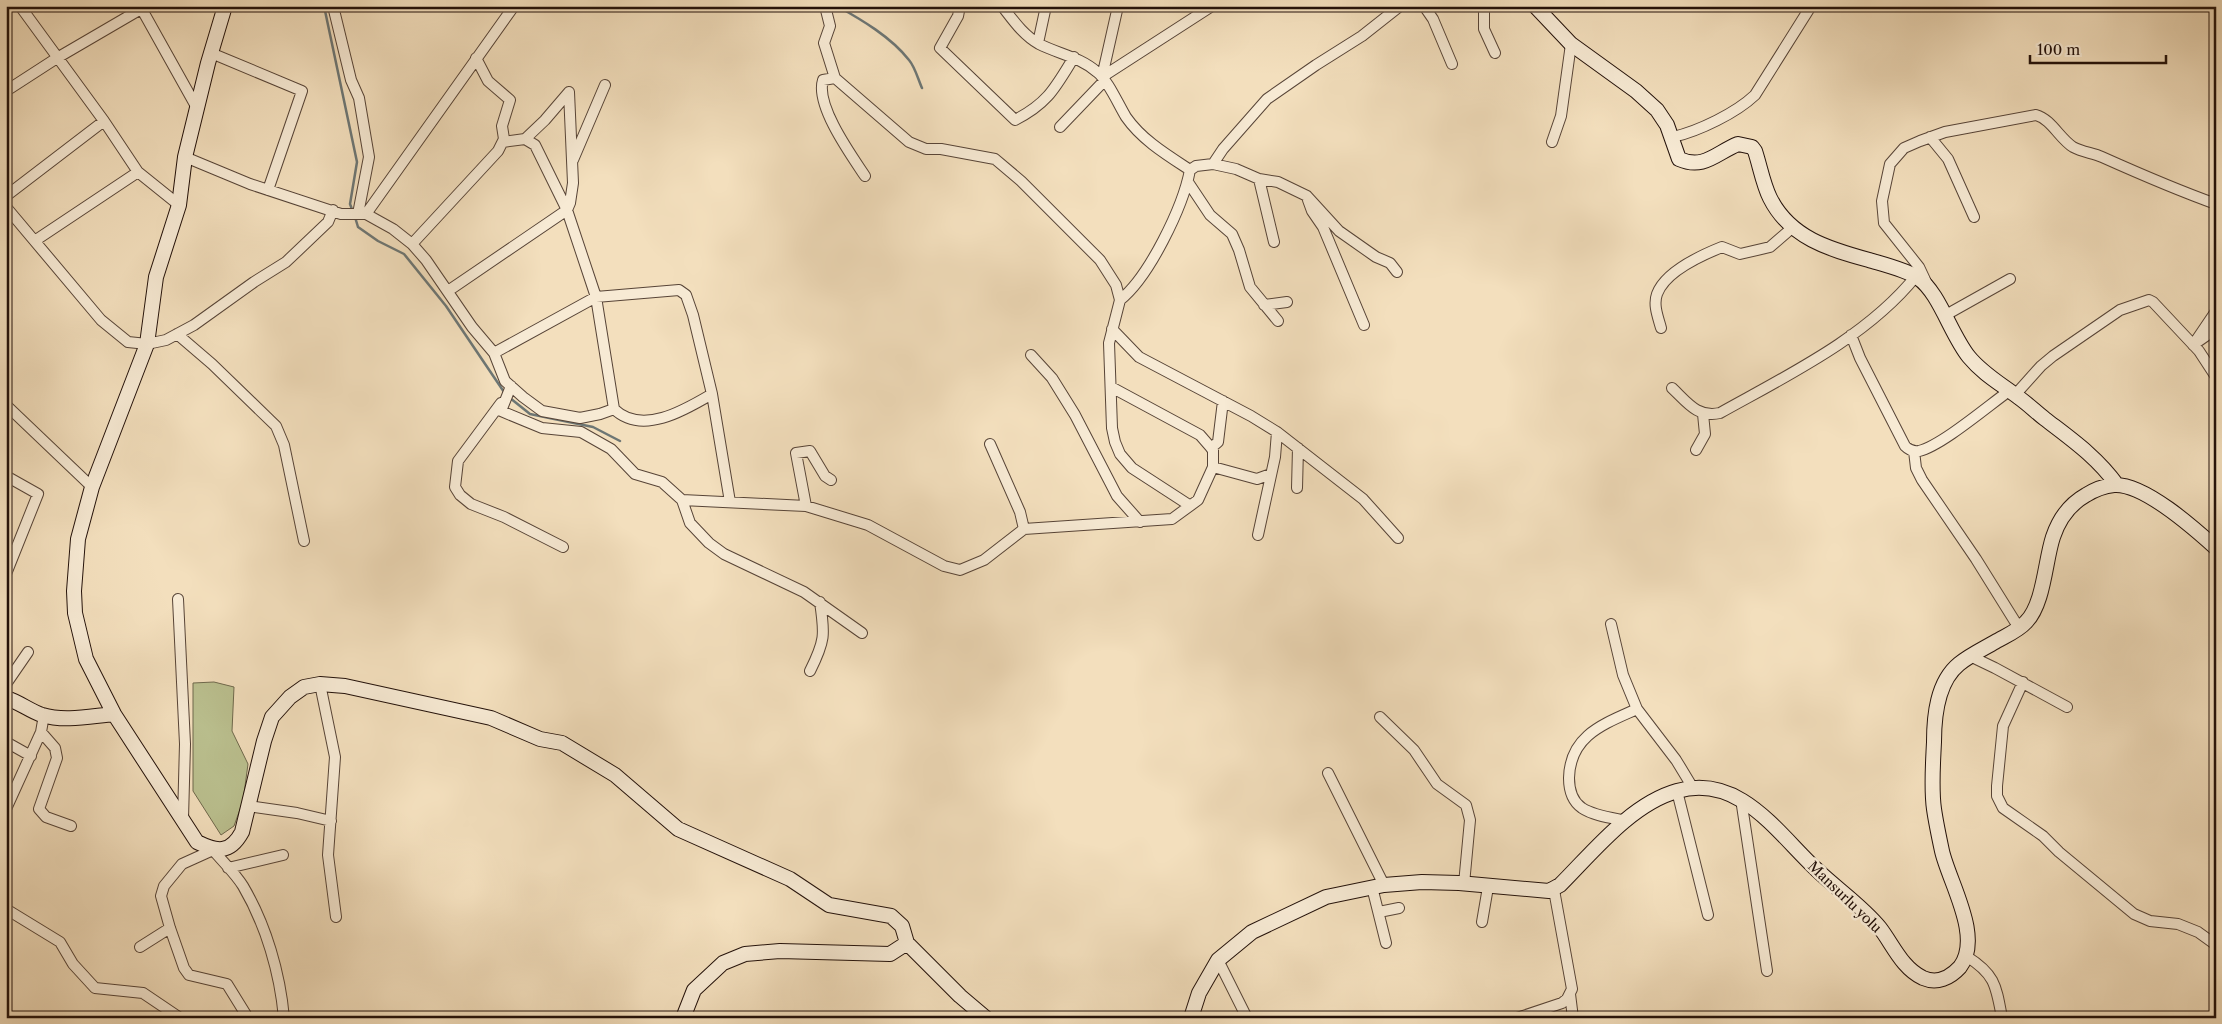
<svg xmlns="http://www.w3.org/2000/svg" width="2222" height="1024" font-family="'Libre Caslon Text',serif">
	<rect width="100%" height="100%" fill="#f3dfbd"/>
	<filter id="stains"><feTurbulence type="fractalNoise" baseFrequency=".004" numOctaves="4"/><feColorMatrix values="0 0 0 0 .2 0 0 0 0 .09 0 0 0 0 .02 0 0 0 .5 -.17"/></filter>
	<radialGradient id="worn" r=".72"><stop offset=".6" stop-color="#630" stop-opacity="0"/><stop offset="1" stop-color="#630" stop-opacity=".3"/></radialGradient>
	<path fill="#bbc190" stroke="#6f694d" d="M214,682L234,687L232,731L248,764L243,801L234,826L221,835L193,791V683Z"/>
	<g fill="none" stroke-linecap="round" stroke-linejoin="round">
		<path stroke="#6d7674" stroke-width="2.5" d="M324,6L357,162L350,204L353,212
			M837,6C862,20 891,37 909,60C915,67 918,79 922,88
			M355,217L358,227L378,241L404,254L446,306L504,392
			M510,398L530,414L593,427L620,441"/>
		<g stroke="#574437" stroke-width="12">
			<path id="street" d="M20,6L104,121L138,172L179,205
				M140,6L197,108
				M333,6L351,80L359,98L369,157L358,214
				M825,6L830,26L824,43L835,78L909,142L926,149H941L995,159L1021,181L1100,260L1116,285L1120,300L1109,343L1112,428L1115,442L1120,454L1132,468L1189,505
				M960,6L958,16L940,48L1015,120C1048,103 1055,88 1074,57
				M1002,6C1013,20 1023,35 1039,44C1059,54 1080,57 1097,72C1108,80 1118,104 1126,117C1142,140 1167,155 1190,170C1183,207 1149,277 1120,300
				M1118,6L1102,77L1212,6
				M1424,6L1433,19L1452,64
				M1484,6V29L1495,53
				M1038,43L1046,6
				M211,53L302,91L268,190
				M835,78L823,80C815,105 851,155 865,176
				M6,91L57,58L141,9
				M1060,127L1105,80
				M1673,137C1699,131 1736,113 1755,95L1811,6
				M1930,137L1948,159L1974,217
				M525,139L545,120L569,92
				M503,142L525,139L535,145L567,210L596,297L614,409
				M1552,142L1561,116L1571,44
				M185,157L250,184L341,214H366L393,229L412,244L426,260L472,327L494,353L505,381L523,397L542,411L580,418L600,414L614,409C642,436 685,410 712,394L693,315L686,295L679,290L596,297L494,353
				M573,160L605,85
				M1213,164L1223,149L1267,99L1316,65L1362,36L1400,6
				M1190,170L1196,166L1213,164L1236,169L1259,179L1278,182L1307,196L1339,231L1376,257L1390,263L1397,272
				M1259,179L1274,242
				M1188,182L1210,215L1232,234L1239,250L1250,287L1278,321
				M6,196L104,121
				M1308,200L1312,211L1323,227L1364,325
				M6,207L101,320L128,342L147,344L166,340L194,325L254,282L286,262L328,222L333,210
				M366,214L514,6
				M36,240L138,172
				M412,244L498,151L504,139L502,126L510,100L488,81L476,58
				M1927,284L1919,267L1884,223L1882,201L1890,164L1904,148L1920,141L1945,132L2036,115C2051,119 2060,139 2073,147C2082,152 2093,153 2102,157C2140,174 2177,190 2216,204
				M448,291L567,210L570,203L573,183L569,92
				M1264,305L1287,302
				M2216,311L2193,345L2216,329
				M1944,316L2010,279
				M1661,328C1658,317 1653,305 1657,294C1665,272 1702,255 1722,247L1740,254L1770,247L1792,228
				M1112,329L1139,357L1251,416L1277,432L1363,499L1398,538
				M177,334L212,364L276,426L284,445L304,541
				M1851,335L1860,358L1905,446C1909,450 1913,452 1919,451C1941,446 1988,406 2009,391
				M1031,355L1052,378L1075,415L1117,496L1140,522
				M511,386L501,411L542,428L581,432L611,449L635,474L662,482L682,500L806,506L868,525L944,566L960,570L984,560L1024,529L1172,519L1198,500L1213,467V450L1200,435L1111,387
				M1672,388C1687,402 1697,418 1720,413C1788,375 1867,337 1916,276
				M712,394L730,502
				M2015,395L2041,366L2053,356L2120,310L2149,300L2153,302L2199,351L2216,377
				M501,403L458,461L455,487L460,495L471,504L504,517L563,547
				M6,405L92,487
				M990,444L1020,512L1024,529
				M1211,448L1218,442L1223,401
				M1696,450L1705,434L1703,414
				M1914,451L1916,468L1922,480L1976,559L2019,628
				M1213,467L1257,479L1271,474
				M6,476L38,494L6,574
				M1297,488L1298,448
				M682,500L690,523L709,543L724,554L804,592L862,633
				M806,506L796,453L810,451L825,476L831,480
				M1258,535L1275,457L1277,432
				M178,599L185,744L183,819
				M1611,624L1623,675L1637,709L1676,760L1693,788
				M1970,656L1995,668L2067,707
				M810,671C825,641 825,635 820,602
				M2023,682L2003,726L1997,786V796L2003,808L2043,836L2059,852L2134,914L2150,921L2178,924L2198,932L2216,945
				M6,684L28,652
				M320,684L335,757L328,855L336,917
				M1380,717L1414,750L1437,784L1466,805L1470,820L1464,884
				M41,732L55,748L57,758L39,809L46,817L71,826
				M6,742L31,756
				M1328,773L1384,885
				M1677,791L1708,915
				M1741,799L1767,971
				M248,806L297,813L331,821
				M6,809L41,732L44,715
				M1627,821C1613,818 1594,816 1582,808C1572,801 1569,790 1569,778C1570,735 1604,724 1637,709
				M228,868L283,855
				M1372,887L1386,943
				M6,909L60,942L73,964L95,988L143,993L180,1018
				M1379,912L1399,908
				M1482,922L1488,887
				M140,947L170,928
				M1966,956C1995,974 1996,985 2002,1018
				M1218,960L1247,1018
				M1570,994L1573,1018
				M248,1018L227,984L189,975L184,968L170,928L161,896L164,886L182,864L213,850C223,862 235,873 243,886C266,925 280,973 284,1018
				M1517,1018L1562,1003L1567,999L1572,989L1554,890"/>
		</g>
		<g stroke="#23110a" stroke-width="16">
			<path id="secondary" d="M225,6L208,63L185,157L179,205L156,277L147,344L92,487L78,539L74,591L75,613L86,659L114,714L197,842C217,852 230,854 242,832L264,741L272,717L290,697L304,687L320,684L345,686L491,718L540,739L562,743L615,775L678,829L790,879L829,905L891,916L902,926L907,943L890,954L780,951L745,954L723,963L694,990L683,1018
				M1535,6L1571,44L1636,91L1657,110L1667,125L1679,159C1704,170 1716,153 1738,144L1752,147L1755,151C1760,166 1763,184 1770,198C1790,238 1829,249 1869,260C1882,264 1907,270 1918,278C1939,292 1951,335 1969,357C1983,374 2001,384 2018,397C2028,404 2036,412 2045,419C2071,439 2097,457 2117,485
				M6,698C19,702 30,711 42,715C65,722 91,716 114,714
				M907,943L960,996L986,1018
				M1191,1018L1199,993L1218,960L1252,932L1326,897L1384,885L1422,882L1459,883L1549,891L1560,885C1593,852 1631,804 1677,791C1740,773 1778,834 1817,870C1838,890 1862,906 1880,928C1893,945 1902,968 1923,978C1937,984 1950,978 1960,967C1983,937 1949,882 1942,851C1939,837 1936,823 1934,809C1931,788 1933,764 1934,742C1934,716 1937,682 1959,664C1970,655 1983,649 1995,642C2005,636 2018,631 2026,622C2044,604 2045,561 2053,537C2059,519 2070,504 2086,495C2094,490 2104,486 2114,485C2144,483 2195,529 2216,548"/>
		</g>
		<use href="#street" stroke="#f7ead4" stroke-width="10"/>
		<use href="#secondary" stroke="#f7ead4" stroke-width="14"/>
	</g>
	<g text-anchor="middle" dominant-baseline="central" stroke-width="5" stroke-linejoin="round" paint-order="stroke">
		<g font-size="14" fill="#23110a" stroke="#f7ead4">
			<text transform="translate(1845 897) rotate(44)">Mansurlu yolu</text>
		</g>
	</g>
	<rect width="2222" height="1024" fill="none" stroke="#f3dfbd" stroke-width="25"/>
	<rect x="8" y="8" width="2207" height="1009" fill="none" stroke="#23110a" stroke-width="2.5"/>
	<rect x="12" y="12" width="2197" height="999" fill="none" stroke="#23110a"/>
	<path d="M2030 55v8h136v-8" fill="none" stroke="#23110a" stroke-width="2.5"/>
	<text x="2037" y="55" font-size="15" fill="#23110a" stroke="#f7ead4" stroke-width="4" paint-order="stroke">100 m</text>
	<rect width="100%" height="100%" filter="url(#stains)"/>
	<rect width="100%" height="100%" fill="url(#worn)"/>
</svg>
